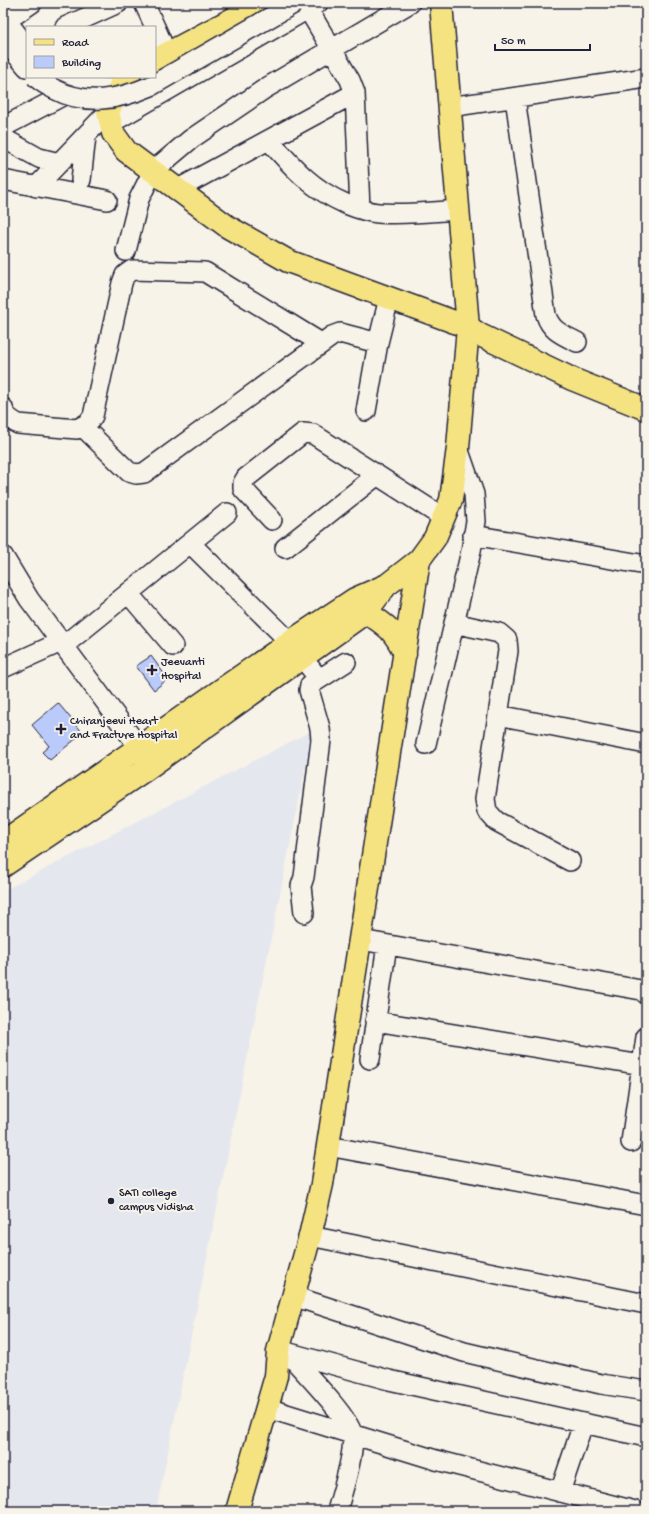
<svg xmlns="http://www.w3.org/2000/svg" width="649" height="1514" font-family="'Gochi Hand',sans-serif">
	<rect width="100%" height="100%" fill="#f7f3e8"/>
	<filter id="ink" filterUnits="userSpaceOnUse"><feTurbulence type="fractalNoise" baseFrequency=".025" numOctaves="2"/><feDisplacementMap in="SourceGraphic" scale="8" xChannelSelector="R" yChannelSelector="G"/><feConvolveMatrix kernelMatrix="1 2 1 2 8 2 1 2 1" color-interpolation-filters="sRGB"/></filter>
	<g filter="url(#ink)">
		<path fill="#e5e7ee" d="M313,730L156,1511H3V891Z"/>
		<path fill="#bacbfb" stroke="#22223b" d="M151,656L168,679L154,690L136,666Z
			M58,703L83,733L50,760L42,752L49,746L32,725Z"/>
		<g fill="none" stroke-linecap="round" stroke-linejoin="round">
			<g stroke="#22223b" stroke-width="22">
				<path id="minor" d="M144,3L155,27
					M308,9L350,80L355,93L360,209
					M6,20L27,47
					M3,23L32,3
					M65,27L118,3
					M155,27L167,54
					M3,39L27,67
					M59,77L93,87L119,89
					M515,98L546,315C551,331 563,335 577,342
					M449,107L646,78
					M111,123L318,3
					M3,127L83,85
					M3,138L39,158L59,163
					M269,140C292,167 313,190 346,204C356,208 367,212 378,213C405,215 431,212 458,210
					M3,180L107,200
					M81,180L86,136
					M36,187L108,112
					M178,189L355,93
					M126,251L139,199L153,171L191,139L266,88L410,3
					M3,408C4,416 11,420 18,424L77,429L88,423L93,416L122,283L125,275L132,270L205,272L321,343
					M366,411L378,343L389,298
					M83,427L129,472L136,474L144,473L332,336L340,333L378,343
					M272,520L243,489V483L246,478L303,433L313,434L444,518
					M473,535L646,565
					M190,543L290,642L319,679
					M285,548L376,476
					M3,556L29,599L147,758
					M128,593L173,646
					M454,623L499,633L507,640L508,651L485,799L487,811L496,821L570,861
					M63,646L227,513
					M3,668L61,642
					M498,715L646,744
					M426,744L471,551L476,521L474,494L458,448
					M304,913L301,886L304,877L321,740L320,728L309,690L310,685L346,662
					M361,940L641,990L646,994
					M375,1021L642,1065
					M370,1059L387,945
					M631,1142L646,1037
					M328,1146L646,1205
					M310,1236L646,1304
					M293,1296L464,1352L601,1384L646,1391
					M285,1350C300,1368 346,1413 352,1433C356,1450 342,1493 337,1511
					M286,1352L389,1380L646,1437
					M267,1408L436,1460L635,1511
					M560,1492L583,1424"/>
			</g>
			<g stroke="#22223b" stroke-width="25">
				<path id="major" d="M155,60L263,3
					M129,77L122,82L108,112L113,133L126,151L228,227L288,261L468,327L480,335L572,379L646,409
					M366,612C386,625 395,631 405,654
					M3,842L290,642L355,599L387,585L419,560L435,538L451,500L458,448L468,327L441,3
					M3,866L142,772L366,612L385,587
					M237,1511L276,1376L278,1351L310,1236L322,1184L419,560"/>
			</g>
			<use href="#minor" stroke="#f7f3e8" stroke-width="19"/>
			<use href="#major" stroke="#f5e382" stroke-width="22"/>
			<g stroke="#22223b" stroke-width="22" stroke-linecap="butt">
				<path id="minor-bridge" d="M36,77C41,83 47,85 54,89C86,106 118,100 151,86L295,3"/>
			</g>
			<use href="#minor-bridge" stroke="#f7f3e8" stroke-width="19"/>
		</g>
	</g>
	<g fill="#22223b" stroke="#f7f3e8" stroke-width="1.5">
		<path d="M150 664h4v4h4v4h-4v4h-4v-4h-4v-4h4z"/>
		<path d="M59 723h4v4h4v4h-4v4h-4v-4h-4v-4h4z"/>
		<circle cx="111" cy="1201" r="4"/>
	</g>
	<g text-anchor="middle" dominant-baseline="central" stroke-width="4" stroke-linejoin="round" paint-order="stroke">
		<g font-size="12" fill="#22223b" stroke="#f7f3e8" text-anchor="start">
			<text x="161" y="663">Jeevanti<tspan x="161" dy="14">Hospital</tspan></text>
			<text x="70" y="722">Chiranjeevi Heart<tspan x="70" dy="14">and Fracture Hospital</tspan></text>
			<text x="119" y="1194">SATI college<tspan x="119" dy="14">campus Vidisha</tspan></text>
		</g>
	</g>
	<rect width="649" height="1514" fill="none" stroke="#f7f3e8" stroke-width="16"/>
	<rect x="8" y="8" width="633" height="1498" fill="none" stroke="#22223b" stroke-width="1.5" filter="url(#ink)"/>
	<rect x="26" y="26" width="130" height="52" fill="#f7f3e8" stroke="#a29fa3"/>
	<rect x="34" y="39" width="20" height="6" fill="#f5e382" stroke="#a29fa3"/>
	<text x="62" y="46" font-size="12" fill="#22223b">Road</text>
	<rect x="34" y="56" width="20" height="12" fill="#bacbfb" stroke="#a29fa3"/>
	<text x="62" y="66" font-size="12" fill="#22223b">Building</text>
	<path d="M495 44v6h95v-6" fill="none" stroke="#22223b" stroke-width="2"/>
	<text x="501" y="44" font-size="12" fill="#22223b" stroke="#f7f3e8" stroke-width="3" paint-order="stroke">50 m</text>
</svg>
